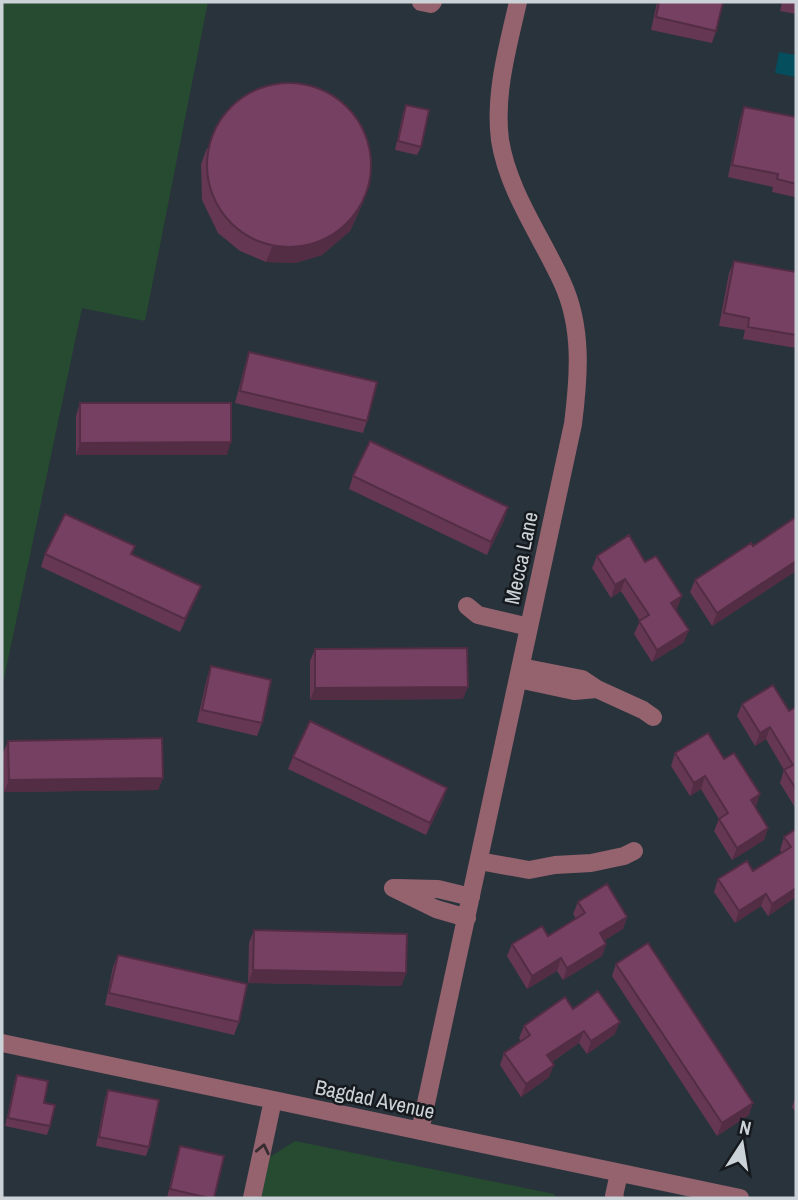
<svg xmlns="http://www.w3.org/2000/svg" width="798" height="1200" font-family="'Archivo Narrow',sans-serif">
	<rect width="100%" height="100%" fill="#29333c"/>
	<path fill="#264b30" d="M2,2H208L145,321L82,308L2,688Z
		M295,1141L554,1194L557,1198H261L270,1157Z"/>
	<path fill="#054e5e" d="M779,52L796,55V77L775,73Z"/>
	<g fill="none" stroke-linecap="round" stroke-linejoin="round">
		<path stroke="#94636e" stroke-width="18" d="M421,2L431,4L433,2
			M467,606L478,615L529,627
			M521,667L582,679L597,689L643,710L653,717
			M518,679L574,691L597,689
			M479,861L529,870L555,865L591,863L624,856L634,851
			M393,888L436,909L467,918
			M396,888L438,889L471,897
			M2,1043L740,1198
			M420,1131L573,424C579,376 583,327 562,282C541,236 508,191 500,140C494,94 508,46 518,2
			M252,1198L273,1100
			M615,1198L614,1196L619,1173"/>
	</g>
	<path fill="#653753" d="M657,2H723L716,31L712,43L651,30Z
		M782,2H796V14L780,11Z
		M406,105L421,147L417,155L395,150L403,113Z
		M744,107L796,117V193L795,197L772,192L773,187L728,177L740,119Z
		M207,148L365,198L350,231L322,255L295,263L266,262L240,251L218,233L202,200L201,164Z
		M734,261L796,272V348L743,339L745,330L719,326L729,273Z
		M249,352L367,421L363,433L235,403L245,365Z
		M80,403L227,455H76V416Z
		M353,476L504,520L487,555L349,489Z
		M796,517V571L712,626L690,592L695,580L753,546Z
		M135,546L132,555L201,586L196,599L180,632L41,567L45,554Z
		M597,556L645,562L677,609L676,610L684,642L652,662L634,634L640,621L621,591L611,598L592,568Z
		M315,649L463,699L310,700V661Z
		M211,666L262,723L257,736L197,722L207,678Z
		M742,704L789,711L796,707V809L780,783L784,770L766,739L755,746L737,716Z
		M8,741L163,778L158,790L4,792L3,753Z
		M675,753L724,759L768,828L764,840L732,860L714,831L719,819L701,789L690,796L671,766Z
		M293,757L447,788L443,800L426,835L288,769Z
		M796,829V897L768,916L761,906L735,923L714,892L718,879L753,871L782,853L780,850L784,837Z
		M578,902L627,917L623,929L604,940L606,944L602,956L563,980L557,971L527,989L507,956L512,944L548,936L576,919L573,914Z
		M254,930L406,973L401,986L248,983L249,943Z
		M118,955L239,1022L234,1035L105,1005L113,967Z
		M616,964L749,1115L717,1136L612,976Z
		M573,1009L615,1034L587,1054L579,1043L552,1062L549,1077L521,1097L500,1065L504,1053L521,1041L519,1038L524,1026Z
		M17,1075L50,1126L47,1135L5,1126L14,1084Z
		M108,1090L149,1147L146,1156L96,1146L105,1098Z
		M796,1095V1113L792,1107Z
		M180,1146L214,1198H167L177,1154Z"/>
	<path fill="#522d44" d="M371,183L350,231L322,255L295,263L266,262L272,247Z
		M231,442L227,455H76L80,443Z
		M508,507L504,520L487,555L491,542Z
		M796,561V571L712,626L717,613Z
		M625,579L621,591L611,598L615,585Z
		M201,586L196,599L180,632L185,619Z
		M682,596L677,609L667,615L671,603Z
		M689,630L684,642L652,662L657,650Z
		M468,687L463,699L310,700L315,688Z
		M770,727L766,739L755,746L760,733Z
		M705,776L701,789L690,796L694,783Z
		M163,778L158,790L4,792L9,780Z
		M447,788L443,800L426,835L430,823Z
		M760,794L756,807L746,813L751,800Z
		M768,828L764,840L732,860L737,848Z
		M796,888V897L768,916L772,904Z
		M766,894L761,906L735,923L739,911Z
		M627,917L623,929L596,946L600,933Z
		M606,944L602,956L563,980L567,968Z
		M561,958L557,971L527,989L532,976Z
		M253,970L406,973L401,986L248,983Z
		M620,1022L615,1034L587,1054L591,1041Z
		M584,1031L579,1043L543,1068L547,1055Z
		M554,1065L549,1077L521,1097L526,1084Z
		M753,1103L749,1115L717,1136L722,1123Z"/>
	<path fill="#754061" stroke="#522d44" stroke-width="2" d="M659,2H723L716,31L656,17Z
		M207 165a82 82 0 1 1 164 0a82 82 0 1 1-164 0Z
		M406,105L429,110L421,147L398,141Z
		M744,107L796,117V184L777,179L778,174L732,165Z
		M734,261L796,272V335L748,327L749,318L724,313Z
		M249,352L377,382L367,421L240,391Z
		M80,403H231V442L80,443Z
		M370,441L508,507L491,542L353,476Z
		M65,514L135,546L131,554L201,586L185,619L45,554Z
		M796,517V561L717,613L695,580L751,543L753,546Z
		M629,535L645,562L656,556L682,596L671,603L689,630L657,650L639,621L649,615L625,579L615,585L597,556Z
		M467,648L468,687L315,688V649Z
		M211,666L271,680L262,723L202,710Z
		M773,685L789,711L796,707V789L784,770L793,765L770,727L760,733L742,704Z
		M310,721L447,788L430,823L293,757Z
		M708,733L724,759L734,753L760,794L751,800L768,828L737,848L719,819L728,813L705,776L694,783L675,753Z
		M162,738L163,778L9,780L8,741Z
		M796,829V888L772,904L766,894L739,911L718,879L747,861L753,871L791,847L784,837Z
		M607,884L627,917L600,933L606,944L567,968L561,958L532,976L512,944L542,926L548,936L585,913L578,902Z
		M254,930L407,934L406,973L253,970Z
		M648,943L753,1103L722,1123L616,964Z
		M118,955L247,984L239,1022L109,993Z
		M598,991L620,1022L591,1041L584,1031L547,1055L554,1065L526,1084L504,1053L530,1035L524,1026L565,997L573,1009Z
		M17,1075L48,1081L44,1103L55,1105L50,1126L8,1118Z
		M108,1090L159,1100L149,1147L99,1137Z
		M180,1146L224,1156L214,1198H209L170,1189Z"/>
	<defs><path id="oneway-chevron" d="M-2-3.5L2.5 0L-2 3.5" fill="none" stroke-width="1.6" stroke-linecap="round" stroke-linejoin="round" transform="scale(1.75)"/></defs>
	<use stroke="#362c32" href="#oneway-chevron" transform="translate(263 1149) rotate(-78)"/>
	<g text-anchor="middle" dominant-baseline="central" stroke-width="5" stroke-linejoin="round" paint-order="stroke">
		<g font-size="21" fill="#ccd3d8" stroke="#161a1e">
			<text transform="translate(521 558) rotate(-78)">Mecca Lane</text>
			<text transform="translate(375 1099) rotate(12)">Bagdad Avenue</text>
		</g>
	</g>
	<rect width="798" height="1200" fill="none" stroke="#ccd3d8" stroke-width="7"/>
	<g transform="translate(742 1144) rotate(12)" stroke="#161a1e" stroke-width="5" paint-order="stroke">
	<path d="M0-5L12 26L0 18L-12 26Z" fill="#ccd3d8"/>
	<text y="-10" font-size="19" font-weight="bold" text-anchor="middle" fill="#ccd3d8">N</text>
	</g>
</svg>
